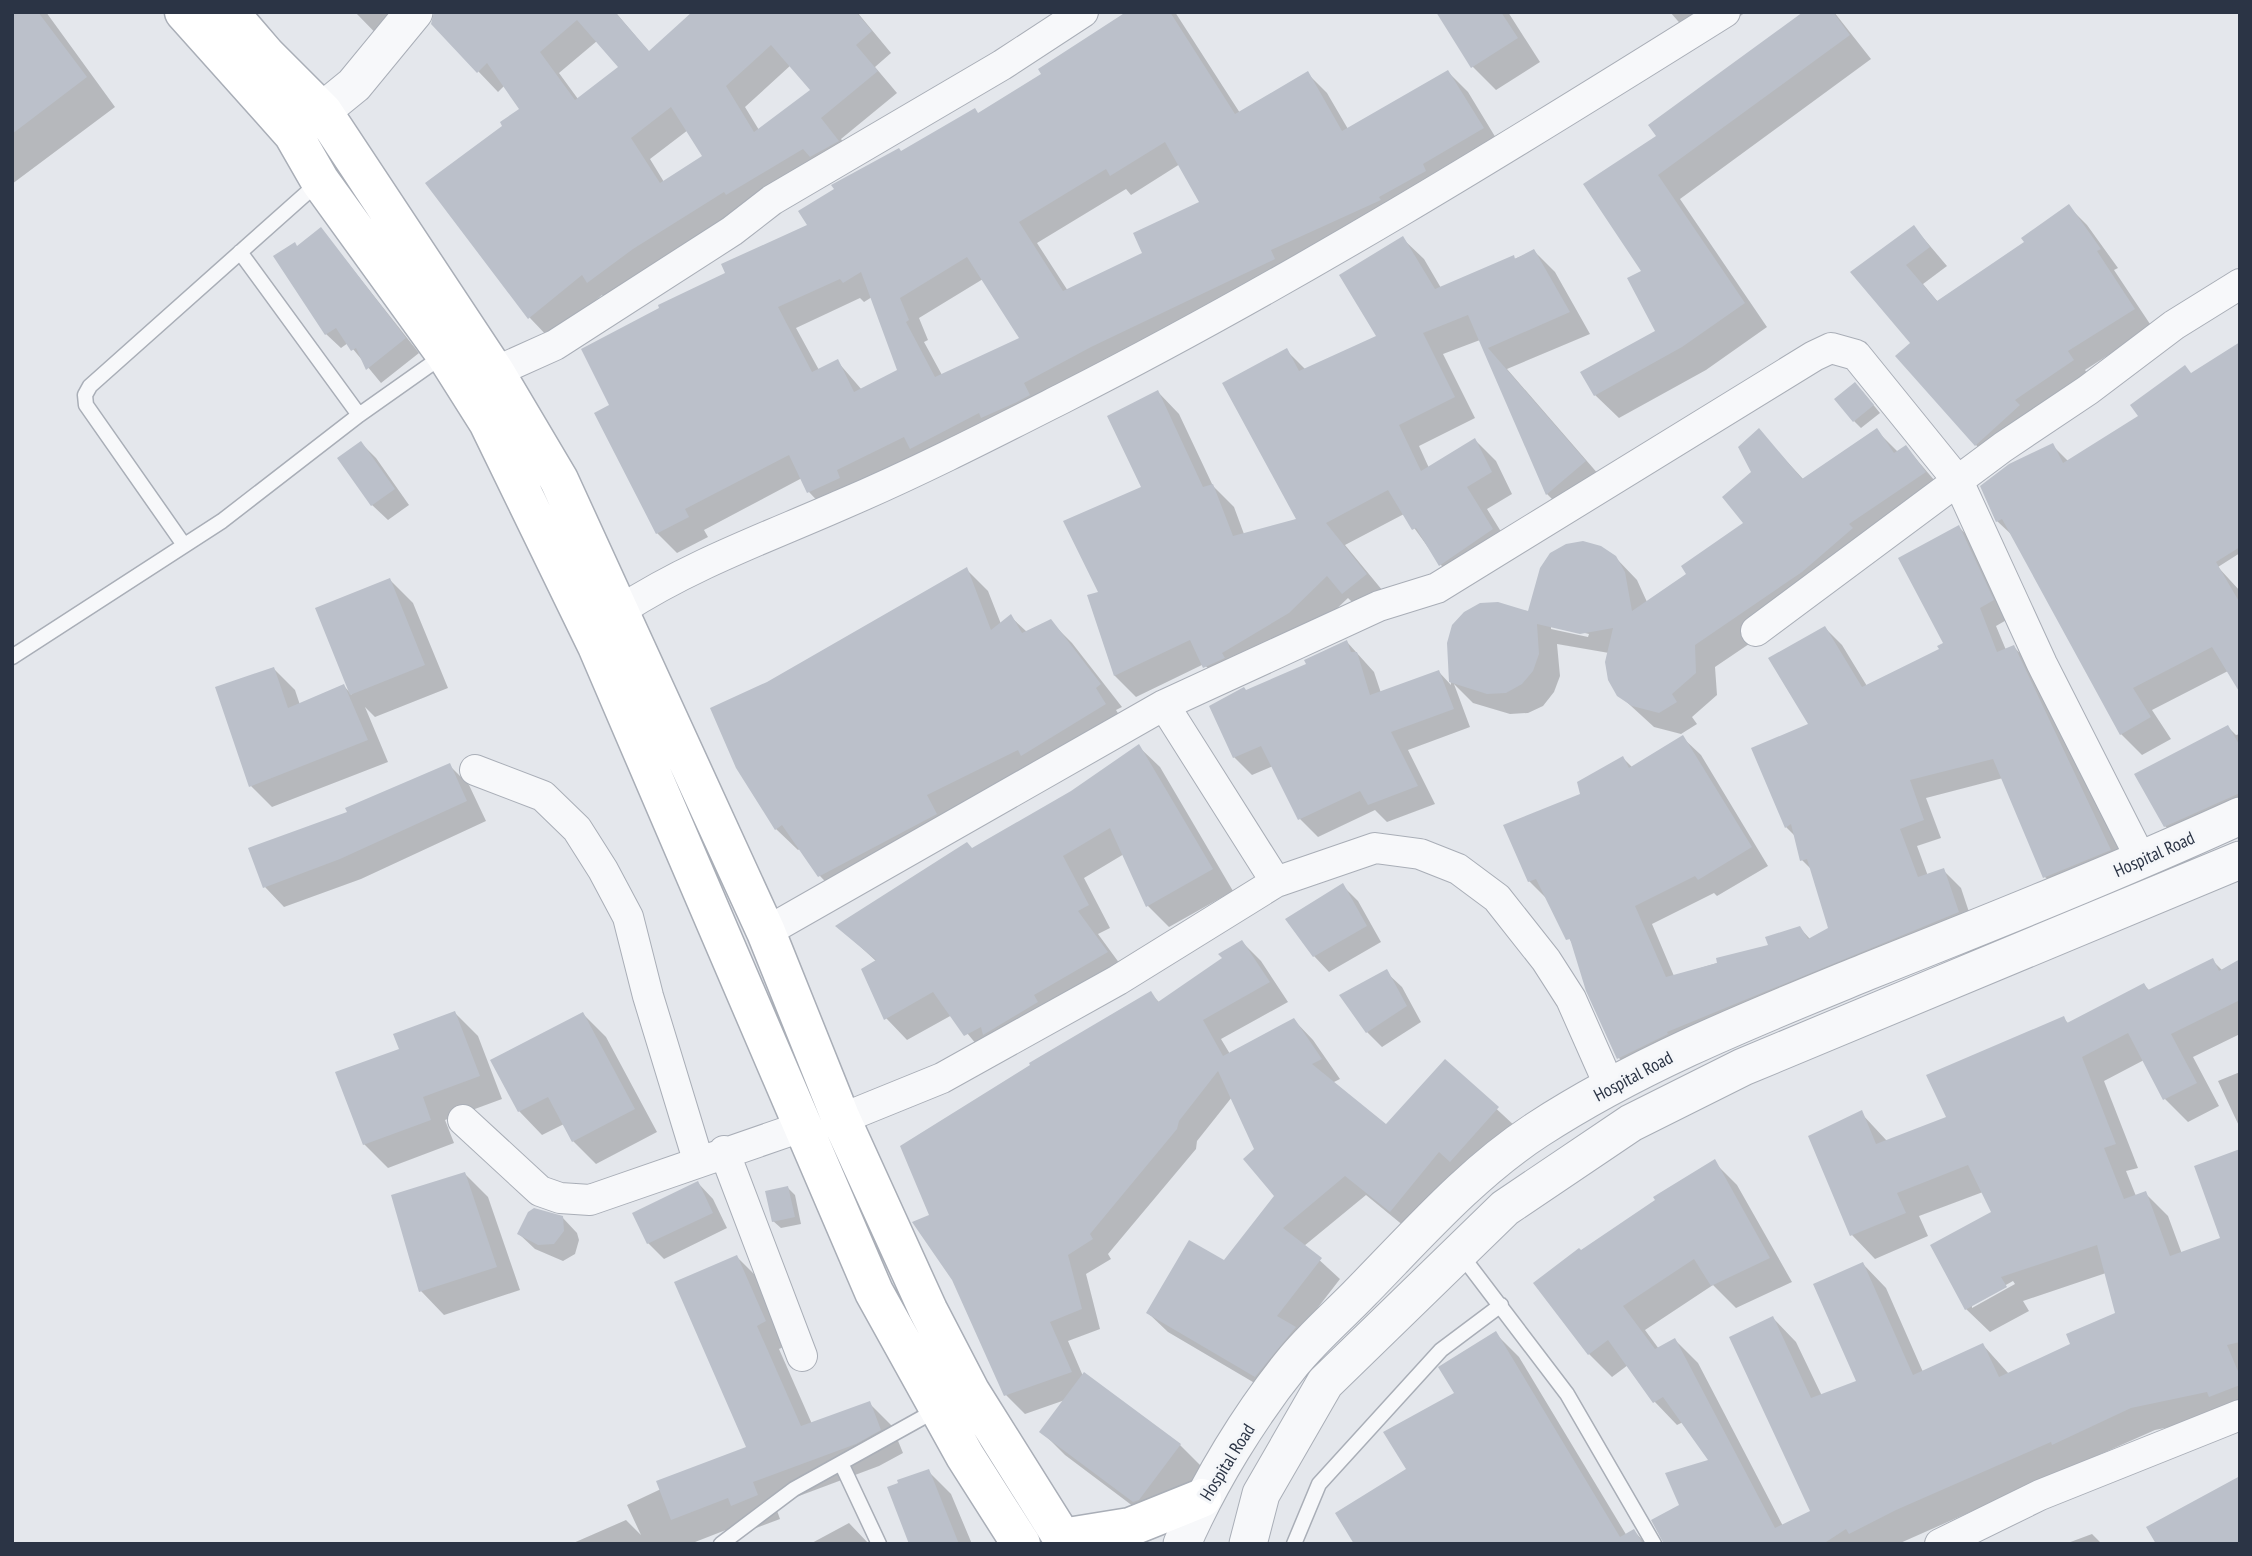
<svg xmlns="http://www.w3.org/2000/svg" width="2252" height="1556" font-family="'PT Sans Narrow',sans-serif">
	<rect width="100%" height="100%" fill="#e4e7ec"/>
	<path fill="#0003" fill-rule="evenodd" d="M12,12H46L115,107L12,184Z
		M355,12H419L396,54Z
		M454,12H619L617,14L650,53L694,12H857L891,53L875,67L897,93L841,139L857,162L609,302L602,295L550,339L530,318L427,183L505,127L522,109L505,85L498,92L478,71ZM597,41L620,67L578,99L559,73ZM791,65L812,90L759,130L745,107ZM688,130L704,157L664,182L650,159Z
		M1130,12H1175L1240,113L1308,74L1327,93L1348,129L1448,72L1468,92L1502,148L828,512L809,492L802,478L704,530L708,537L677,553L657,533L611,406L728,274L809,226L1044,74ZM1180,164L1201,203L1144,254L1068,291L1037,243L1126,189L1131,195ZM983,279L1021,339L942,375L924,342L928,340L919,318ZM872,297L899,370L862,390L837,361L819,370L796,328L860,298L864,302Z
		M1438,12H1508L1540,62L1496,90L1472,66Z
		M1670,12H1746L1699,45Z
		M1806,12H1834L1871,59L1680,199L1767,327L1706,370L1619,418L1595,395L1657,332L1644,271L1658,136Z
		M2069,207L2087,225L2118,268L2114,270L2152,327L2085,370L2091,379L1994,463L1976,445L1912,343L1853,272L1914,227L1947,266L1923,284L1938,302L2027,242Z
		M321,229L419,353L381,383L348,343L341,348L326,334L276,257L298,248Z
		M1402,238L1424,259L1441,288L1534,251L1555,272L1590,334L1507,369L1606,483L1568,515L1547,494L1480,340L1443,354L1475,418L1419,446L1429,468L1475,440L1496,461L1512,494L1487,509L1513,551L1462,586L1441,565L1404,514L1345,545L1387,596L1364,614L1348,598L1310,634L1226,688L1204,664L1136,697L1115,676L1089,596L1101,593L1143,487L1158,392L1179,414L1213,486L1234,507L1244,534L1299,520L1286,350L1306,370L1379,336Z
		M2240,344V553L2218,567L2240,591V682L2228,671L2152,710L2171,739L2142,755L2121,734L2014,537L1997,521L2052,445L2069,462L2140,417L2192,375Z
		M1862,391L1880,413L1861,428L1854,421Z
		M1759,431L1804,480L1877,431L1898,452L1906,447L1946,494L1823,594L1715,667L1717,695L1692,717L1697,724L1681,734L1654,727L1619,695L1609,653L1557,644L1560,676L1554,692L1543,706L1528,713L1510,714L1473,703L1454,684L1470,727L1408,750L1435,804L1387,822L1375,810L1318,837L1300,819L1273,766L1252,775L1234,757L1246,692L1308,665L1347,642L1374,672L1381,693L1439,672L1451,685L1448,643L1530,614L1615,557L1637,580L1647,602L1689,574L1746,523ZM1551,625L1589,634L1588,637L1551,629Z
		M361,443L376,458L409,505L388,520L372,505Z
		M1959,527L1976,545L2010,618L1996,626L2006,650L2014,647L2031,665L2127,867L2063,895L2045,877L2003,778L1926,798L1941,838L1917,846L1928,876L1943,870L1961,888L1975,930L1636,1076L1619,1058L1588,990L1573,945L1547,899L1529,881L1582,795L1623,758L1633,768L1683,738L1701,755L1768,866L1717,896L1714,893L1652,924L1674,976L1770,947L1800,928L1810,939L1830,929L1813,871L1802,860L1795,836L1786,827L1810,725L1825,628L1842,645L1867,686L1941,650L1946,644Z
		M967,570L988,591L1001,624L1011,617L1027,632L1050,621L1072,643L1122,707L1116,710L1126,726L841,898L820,876L801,848L798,850L776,829L768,684Z
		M390,580L413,603L448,688L375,717L365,707L388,762L272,807L251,786L274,669L295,690L300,705L344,686L352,695L317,609Z
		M2228,727L2236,735L2240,734V824L2186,847L2165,826Z
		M1138,746L1160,767L1233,891L1169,927L1148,906L1124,854L1084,878L1110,928L1098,934L1128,975L987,1057L952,1015L907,1040L886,1018L877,962L838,926L1072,792Z
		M449,765L469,785L486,821L361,879L284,907L265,887L350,813Z
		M1343,886L1358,901L1381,942L1329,972L1314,956Z
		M1242,942L1261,961L1288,1002L1221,1039L1230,1054L1294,1020L1313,1040L1340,1079L1332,1083L1386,1127L1445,1061L1517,1128L1410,1231L1366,1195L1304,1246L1340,1279L1299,1332L1275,1395L1168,1332L1148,1313L1224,1262L1276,1195L1232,1097L1197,1141L1196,1149L1108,1254L1111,1259L1086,1274L1100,1329L1068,1341L1083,1376L1180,1445L1203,1468L1158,1525L1065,1455L1042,1432L1065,1400L1025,1414L1006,1395L931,1215L1151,994L1160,1003L1224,958Z
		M2212,960L2223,971L2240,961V1034L2193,1057L2219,1106L2188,1122L2165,1099L2144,1060L2104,1081L2138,1168L2126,1171L2136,1196L2145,1193L2168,1216L2182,1254L2223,1239L2240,1151V1417L2229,1415L2155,1430L1898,1544H1664L1682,1506L1711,1461L1683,1422L1677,1425L1654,1401L1628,1365L1612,1377L1589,1354L1581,1252L1714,1162L1737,1185L1792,1282L1736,1308L1713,1285L1645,1330L1659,1349L1675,1340L1698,1363L1783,1526L1812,1511L1773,1318L1796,1342L1822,1396L1858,1382L1863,1264L1886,1288L1923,1372L1983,1345L2009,1374L2073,1345L2117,1314L2106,1273L2023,1301L2029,1311L1990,1332L1966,1309L1993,1213L1983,1192L1919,1216L1928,1236L1875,1259L1852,1235L1861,1113L1887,1141L1948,1118L2063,1018L2069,1024L2144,985L2150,991ZM2013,1281L2015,1284L1972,1308V1304Z
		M1386,972L1402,987L1421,1022L1382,1047L1367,1032Z
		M455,1013L478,1036L502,1099L445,1120L454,1143L388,1168L364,1144L401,1050Z
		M583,1014L606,1037L657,1132L596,1164L573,1141L564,1124L542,1135L519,1111Z
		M2240,1072V1128L2218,1081Z
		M465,1174L488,1197L520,1290L444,1315L421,1291Z
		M698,1183L713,1199L727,1228L664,1259L648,1243Z
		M788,1188L795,1195L801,1224L781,1228L773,1221Z
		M562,1217L577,1233L579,1240L575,1254L563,1261L535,1249L519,1234Z
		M737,1257L760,1280L788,1345L779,1349L812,1424L869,1403L892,1426L903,1453L879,1466L775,1505L780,1519L756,1528L749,1521L690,1544H571L626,1520L641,1535L627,1505L748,1448Z
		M1496,1334L1519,1357L1627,1536L1634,1531L1646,1544H1356L1408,1470Z
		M928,1471L951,1494L972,1544H911Z
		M849,1523L869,1544H810Z
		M2092,1534L2102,1544H2065Z"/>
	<path fill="#bbc0ca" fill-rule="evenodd" d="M12,12H38L87,77L12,134Z
		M434,12H615L649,51L692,12H856L872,31L856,45L878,71L821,118L839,141L810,157L803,149L726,195L724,192L633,249L587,283L582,275L528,319L425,183L502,126L500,122L519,109L487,63L477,73L431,24ZM577,20L618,67L575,100L540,52ZM771,45L810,90L754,132L726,86ZM671,107L702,156L660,183L631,138Z
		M1126,12H1170L1235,114L1308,71L1342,131L1448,70L1484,128L1423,164L1426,171L1379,197L1381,200L1271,250L1275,259L1091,347L1024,383L1030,395L1015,403L981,418L979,413L910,449L904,437L837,470L840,478L807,493L789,455L685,509L689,517L656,534L594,413L609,405L581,349L659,308L658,305L725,273L721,264L807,225L798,211L834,189L831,185L899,148L901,151L975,108L978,113L1041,74L1038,69ZM1165,142L1199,202L1133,233L1142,253L1063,291L1019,222L1106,169L1110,176ZM967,257L1019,338L935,377L906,322L909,320L900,298ZM861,272L897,370L854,392L838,359L812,372L778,307L840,279L843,283Z
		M1436,12H1501L1518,38L1471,68Z
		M1803,12H1833L1850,35L1658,175L1745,303L1682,347L1594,396L1580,372L1655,331L1627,278L1641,271L1583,184L1656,136L1648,125Z
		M2069,204L2101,249L2097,251L2135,309L2068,351L2074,360L2015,400L2020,405L1975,446L1895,356L1910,343L1850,272L1914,225L1930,247L1906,265L1937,301L2024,242L2021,238Z
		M321,227L406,338L366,370L356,348L351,351L336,328L325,335L273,256L295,242L297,246Z
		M1403,236L1435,289L1514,255L1515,259L1534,249L1570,312L1488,348L1586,461L1546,495L1483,350L1486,349L1483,350L1468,315L1423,333L1455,397L1399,425L1421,471L1475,438L1492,472L1467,487L1493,529L1439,566L1416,528L1412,530L1388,490L1326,523L1367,574L1342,594L1327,576L1289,613L1222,653L1225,658L1203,668L1190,640L1114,676L1087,595L1098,592L1063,521L1141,487L1107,416L1158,390L1203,487L1213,484L1233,536L1296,519L1222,383L1287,348L1299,371L1376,336L1339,275Z
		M2240,342V547L2216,562L2240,603V693L2212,647L2133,688L2151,717L2120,735L2002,519L1996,522L1980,486L2009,464L2053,443L2063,463L2138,416L2130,405L2185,365L2191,373Z
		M1855,382L1874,405L1853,422L1834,399Z
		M1759,428L1802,479L1877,428L1894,453L1906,445L1926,472L1849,524L1853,528L1802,572L1695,645L1696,673L1672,694L1677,702L1659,713L1632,706L1617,696L1608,680L1605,662L1613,628L1580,634L1537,624L1539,654L1533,671L1522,684L1506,693L1487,694L1449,682L1447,643L1452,625L1464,612L1480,603L1498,602L1528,611L1540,568L1550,553L1566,544L1583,541L1601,546L1616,556L1625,572L1632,611L1686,574L1681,566L1743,523L1722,497L1751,472L1738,447Z
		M361,441L395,489L371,506L337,458Z
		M1959,525L1994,600L1980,608L1997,652L2014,645L2111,850L2043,878L1993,759L1910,780L1924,820L1900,829L1918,877L1944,868L1959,912L1667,1032L1668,1034L1617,1059L1586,991L1570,939L1566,940L1536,879L1528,882L1503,825L1580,794L1577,782L1623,756L1629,768L1683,735L1752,847L1698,880L1695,876L1635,906L1666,977L1717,963L1716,958L1768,945L1765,937L1800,926L1808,939L1828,928L1807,859L1800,861L1791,824L1785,828L1751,748L1808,724L1768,658L1825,626L1862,687L1939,649L1937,646L1943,643L1898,558Z
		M967,567L991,630L1011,614L1022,633L1051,619L1101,684L1096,688L1106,704L1021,756L1018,750L927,795L937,814L818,877L782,825L775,830L736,768L710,708L767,682Z
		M390,578L425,665L350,695L315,608Z
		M1347,640L1351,652H1357L1370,695L1439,670L1454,709L1391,732L1418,786L1368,805L1360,791L1298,820L1261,746L1233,758L1209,706L1244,687L1246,690L1306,664L1304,660Z
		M274,667L288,708L344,684L368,740L249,787L215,687Z
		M2228,725L2240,746V793L2164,827L2134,774Z
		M1139,744L1213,869L1146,907L1110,828L1063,856L1089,905L1078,911L1108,952L1034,995L1038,1002L983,1035L981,1027L964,1036L933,992L884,1020L861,969L876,960L835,926L967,842L972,848L1071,791Z
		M450,763L467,801L340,859L263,888L248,848L347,812L345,808Z
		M1343,883L1367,926L1313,957L1285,919Z
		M1242,940L1270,982L1203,1020L1223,1056L1294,1018L1322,1059L1312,1064L1386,1124L1445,1059L1499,1107L1450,1162L1439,1152L1390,1212L1345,1176L1283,1228L1322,1258L1277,1316L1296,1327L1255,1377L1146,1313L1189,1240L1224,1260L1274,1196L1243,1159L1254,1149L1218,1071L1179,1121L1177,1129L1090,1234L1093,1239L1068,1255L1082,1309L1050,1322L1072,1372L1004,1396L952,1280L912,1222L929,1215L900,1146L1030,1065L1029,1063L1151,991L1158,1002L1222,958L1218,954Z
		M2213,958L2219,971L2240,959V1000L2171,1034L2197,1083L2163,1100L2128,1033L2082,1057L2116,1144L2104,1148L2124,1199L2146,1191L2170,1256L2220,1238L2194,1166L2240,1149V1342L2227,1345L2240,1376V1385L2209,1397L2207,1392L2131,1408L2052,1445L2051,1442L1896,1510L1849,1534L1846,1529L1823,1544H1664L1651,1520L1679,1505L1665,1473L1708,1460L1663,1397L1653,1403L1608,1340L1588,1355L1533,1283L1579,1248L1581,1250L1655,1200L1653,1197L1715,1159L1770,1258L1711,1286L1694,1259L1623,1306L1655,1349L1675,1338L1775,1528L1810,1511L1729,1337L1773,1316L1811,1398L1856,1381L1813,1284L1863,1262L1913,1375L1983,1343L1999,1377L2070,1344L2066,1334L2115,1313L2097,1245L2001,1277L2007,1287L1965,1310L1930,1245L1991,1212L1968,1165L1897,1193L1906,1213L1850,1236L1808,1136L1862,1110L1876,1144L1946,1117L1926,1075L2064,1016L2067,1023L2144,983L2148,990Z
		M1387,969L1407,1006L1366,1033L1339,995Z
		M455,1011L480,1076L423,1097L431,1120L363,1145L335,1072L399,1049L393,1034Z
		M583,1012L635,1109L572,1142L548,1097L518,1112L490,1060Z
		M465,1172L497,1267L419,1292L391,1195Z
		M698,1181L713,1213L647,1244L632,1213Z
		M788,1186L795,1217L772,1222L765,1191Z
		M534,1208L563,1216L564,1231L554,1244L538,1245L517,1234L528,1212Z
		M737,1255L766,1321L757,1326L801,1426L870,1401L881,1430L856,1444L753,1482L758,1495L731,1506L728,1498L671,1520L656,1481L746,1447L674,1282Z
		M1496,1331L1620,1537L1634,1529L1643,1544H1354L1335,1513L1406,1469L1383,1432L1454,1393L1438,1367Z
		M1084,1372L1181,1444L1139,1500L1133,1502L1039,1432Z
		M929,1469L959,1544H909L887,1487L898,1483L897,1480Z
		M2240,1476V1544H2156L2146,1527Z"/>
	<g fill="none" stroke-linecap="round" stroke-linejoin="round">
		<g stroke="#a9aeb7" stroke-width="17">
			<path id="service" d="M240,252L359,415
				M184,545L86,405L85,395L90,386L319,182
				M12,657L222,521L359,415L444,355
				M1459,1252L1567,1394L1654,1544
				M841,1463L879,1544
				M721,1544L794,1489L938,1409
				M1294,1544L1319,1484L1441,1350L1501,1305"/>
		</g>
		<g stroke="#a9aeb7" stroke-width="32">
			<path id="minor" d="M477,380L555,345L732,231L772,200L1002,65L1083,12
				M621,610C690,565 768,537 843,504C918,472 992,434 1065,397C1293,281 1508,148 1725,12
				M1756,631L2003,447L2088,390L2174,325L2240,284
				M1164,705L1276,882
				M475,770L543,796L577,829L603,870L628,917L648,996L698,1160
				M766,932L1164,705L1379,606L1437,588L1814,356L1831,348L1856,355L1958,481L2042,664L2142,861
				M841,1119L942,1078L1118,980L1276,882L1375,848L1420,854L1458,869L1497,898L1546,960L1571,999L1610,1087
				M463,1120L540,1191L560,1198L590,1200L801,1127
				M724,1151L802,1356
				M1940,1544L2040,1495L2240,1415"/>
		</g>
		<g stroke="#a9aeb7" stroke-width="39">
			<path id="tertiary" d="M300,129L354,85L414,12
				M1182,1544C1209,1482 1250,1415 1292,1363C1313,1337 1339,1315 1362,1291C1417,1235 1471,1173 1537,1130C1640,1063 1754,1018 1866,972C1992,922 2117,872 2240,816
				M1248,1544L1261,1494L1325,1383L1505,1208L1631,1123L1743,1067L2240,860"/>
		</g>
		<g stroke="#a9aeb7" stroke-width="41">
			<path id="secondary" d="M184,12L293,134L320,181L445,354L488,422L597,646L874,1292L965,1456L1021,1544
				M229,12L266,55L323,112L495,372L559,480L766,932L841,1119L928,1310L970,1391L1066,1544
				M1062,1538L1130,1527L1202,1498"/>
		</g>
		<use href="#service" stroke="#f7f8fa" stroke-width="14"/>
		<use href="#minor" stroke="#f7f8fa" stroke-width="30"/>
		<use href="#tertiary" stroke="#f7f8fa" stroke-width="37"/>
		<use href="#secondary" stroke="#fff" stroke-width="38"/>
	</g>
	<g text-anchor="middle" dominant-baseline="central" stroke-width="6" stroke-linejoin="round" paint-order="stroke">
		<g font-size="18" fill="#2b3445" stroke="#f4f6f9">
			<text transform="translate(2154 854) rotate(-24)">Hospital Road</text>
			<text transform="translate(1633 1076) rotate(-28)">Hospital Road</text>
			<text transform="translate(1227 1462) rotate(-58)">Hospital Road</text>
		</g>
	</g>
	<rect width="2252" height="1556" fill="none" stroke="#2b3445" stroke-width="28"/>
</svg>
